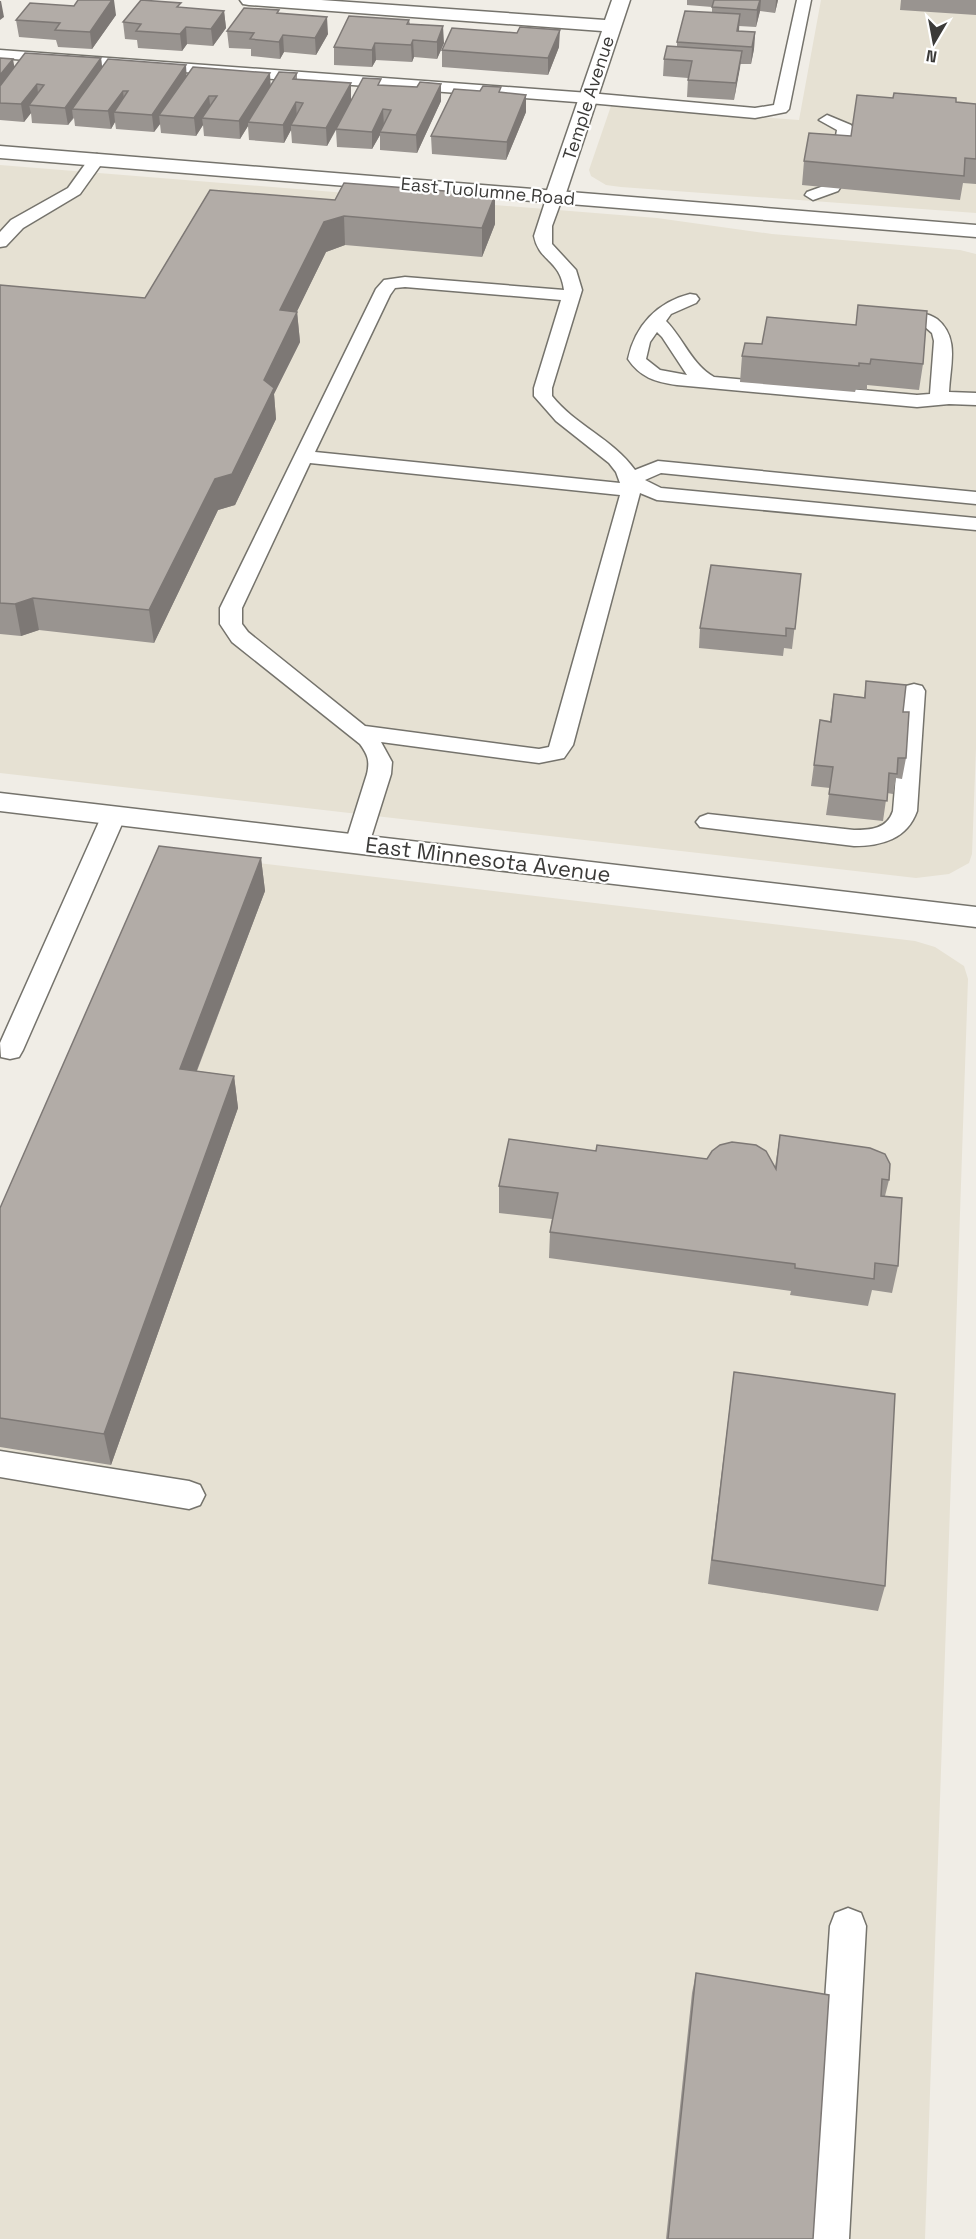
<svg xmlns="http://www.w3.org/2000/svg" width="976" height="2239" font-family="'Space Grotesk',sans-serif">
	<rect width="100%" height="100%" fill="#f0ede6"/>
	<path fill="#e6e1d3" d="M821,0H976V213L621,187L606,185L591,176L589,170L611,106L799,120Z
		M0,165L657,218L772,234L960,250L976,254V748L972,854L969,863L949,874L916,878L0,773Z
		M174,853L915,941L935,947L964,966L968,979L925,2239H0V1265Z"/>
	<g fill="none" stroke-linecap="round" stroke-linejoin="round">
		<g stroke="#75736c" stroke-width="3">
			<path id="lane" d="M797,0H811L789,109L786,112L755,118L589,103L0,58V50L589,93L755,108L774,105Z
				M827,115L851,125L853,128L846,162L840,164L832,159L837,130L819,120Z
				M97,154L105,159L80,194L23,228L6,246L0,247V232L11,220L68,188L91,156Z
				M832,183L840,188L838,191L813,200L805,195L807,192Z
				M555,191L563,196L552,226V244L576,270L582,290L552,388V396C575,425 613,439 635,470L658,461L976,492V504L661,473L645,480L661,488L976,518V530L657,500L640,493L573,745L564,758L539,763L381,742L392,762L391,774L369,844L365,850L357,852L349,850L345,844L367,774C370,761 368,755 360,744L232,642L220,624V608L376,289L384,280L405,277L564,290C560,259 539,262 534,236L547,196ZM405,287L561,300L534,388V396L556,421L609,463L616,472L620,483L315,452L390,295L395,288ZM310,463L620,495L549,747L539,749L365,726L248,632L242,624V608Z
				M690,294L696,295L699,299L696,303L671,314L666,321C683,338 692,365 714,377L917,395L930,394L934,341L932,333L916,319L919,315C926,313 930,315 937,319C960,338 950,365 949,392L976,393V405L949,404L917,407L677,385C655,382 640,377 628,359C635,326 657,302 690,294ZM657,332L662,337L687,375L660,370L646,359L650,342Z
				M914,684L922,686L925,691L917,811C907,839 882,846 854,846L700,827L696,822L700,817L708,814L854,830C871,830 887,829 893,811L903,691L906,686Z
				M114,807L122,810L126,815L23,1050L19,1057L10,1059L1,1057L0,1043L102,815L106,810Z
				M0,1451L189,1481L200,1485L205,1495L200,1505L189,1509L0,1477Z
				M848,1908L861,1913L866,1926L849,2239H809L830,1926L835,1913Z"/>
		</g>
		<g stroke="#75736c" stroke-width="3">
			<path id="street" d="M240,0H321L605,20L612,0H630L565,196L562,200H548L545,196L602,31L249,5L243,4Z
				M0,793L976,907V927L0,811Z"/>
		</g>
		<g stroke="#75736c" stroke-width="3">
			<path id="secondary" d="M0,146L976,225V237L0,158Z"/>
		</g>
		<use href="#lane" fill="#fff" fill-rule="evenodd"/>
		<use href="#street" fill="#fff" fill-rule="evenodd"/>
		<use href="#secondary" fill="#fff" fill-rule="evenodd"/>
	</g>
	<path fill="#999490" d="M687,0H778L775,13L760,11L756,27L739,26V31L755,32L754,49L751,64H740L734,100L687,97L688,78L663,76L664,59L677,47V42L712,12V7L687,5Z
		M901,0H976V15L900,10Z
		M181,8L224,11L226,28L213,46L187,44L182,51L138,48L137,40L125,39L123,22Z
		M279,13L328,34L316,55L284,52L280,59L251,56V49L229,48L227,31Z
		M116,15L92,49L58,47L56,40L19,37L16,20Z
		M409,20L410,24L444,43L437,59L414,57L412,62L376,60L372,67L334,65V47Z
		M559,47L548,75L442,67V50Z
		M0,58L15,67L101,58L102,68L187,75L271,85L297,73V79L351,99L381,85L441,101L417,153L380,150V135L372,149L337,147L336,130L327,146L292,143L291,130L284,143L249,140L248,126L240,139L204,136L203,125L196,136L161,133L160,124L154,132L116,129L115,122L111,129L75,126L74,118L68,125L32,123L31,113L24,122L0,120Z
		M501,93L526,95V112L506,160L432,154L431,136Z
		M956,102L976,104V184L963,183L960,200L802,185L804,161L851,136Z
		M210,190L495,224L482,257L345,245L326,252L297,311L300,342L274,394L276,419L235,505L218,510L154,643L39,630L21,636L0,634V285L145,298Z
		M856,325L923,364L919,390L867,385V390L856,389L855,392L740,382L742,356L762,344Z
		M801,574L792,649L784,648L783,656L699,648L700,628Z
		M866,681L903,712L906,758L902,779L896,778L893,794L887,793L883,821L826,815L830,788L811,786L820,720L830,721L834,694L864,697Z
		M261,858L265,891L197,1071L234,1076L238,1108L111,1465L0,1447V1208Z
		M780,1135L889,1180L885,1196L898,1266L892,1293L872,1290L868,1306L790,1295L791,1291L549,1258L550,1232L552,1219L499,1213V1186L596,1151L707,1159L775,1167Z
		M734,1372L885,1586L878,1611L708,1584Z
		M696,1973L813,2239H666L692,1993Z"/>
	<path fill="#7d7875" d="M112,0H114L116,15L92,49L90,32Z
		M760,0H761L760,11L756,27L757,10Z
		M776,0H778L775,13Z
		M0,1H1L4,17L0,20Z
		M224,11L226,28L213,46L211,29Z
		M740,14L739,31L735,48L737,31Z
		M327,17L328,34L316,55L315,38Z
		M443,26L444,43L437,59V42Z
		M186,27L187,44L182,51L180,34Z
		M560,30L559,47L548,75V58Z
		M755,32L754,49L751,64L752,47Z
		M283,35L284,52L280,59L279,42Z
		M413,40L414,57L412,62L411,45Z
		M375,43L376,60L372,67V50Z
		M742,51L740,68L734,100L736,83Z
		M101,58L103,75L72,109L73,118L68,125L65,108Z
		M13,59L16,76L0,96V75Z
		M186,65L187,82L159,115L160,124L154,132L152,115Z
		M270,73L271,90L248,122V126L240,139L239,121Z
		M351,83V101L327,146L326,128Z
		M37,84L39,102L29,105L31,113L24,122L21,104Z
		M441,84V101L417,153L416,135Z
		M123,91L125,108L114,112L115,122L111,129L108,111Z
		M526,95V112L506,160L507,142Z
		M209,96L211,113L202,118L203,125L196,136L194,118Z
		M296,102L297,120L291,125V130L284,143L283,125Z
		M383,109L384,127L380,132V135L372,149V132Z
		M495,195V224L482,257V228Z
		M344,216L345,245L326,252L283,340L280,310L324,222Z
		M297,312L300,342L274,394L276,419L235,505L218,510L154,643L149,610Z
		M33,598L39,630L21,636L15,604Z
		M261,858L265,891L185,1101L180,1069Z
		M234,1076L238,1108L111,1465L104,1434Z"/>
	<path fill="#b2aca7" stroke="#7d7875" stroke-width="1.5" d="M78,0H112L90,32L55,30L60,23L16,20L30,3L74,6Z
		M141,0L181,3L177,7L224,11L211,29L186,27L180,34L136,31L141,24L123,22Z
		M714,0H760L757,10L712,7Z
		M244,8L279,10L277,13L327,17L315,38L283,35L279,42L250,39L254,33L227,31Z
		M685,11L740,14L737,31L755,32L752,47L677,42Z
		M349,16L409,20L407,24L443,26L437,42L413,40L411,45L375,43L372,50L334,47Z
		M520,27L560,30L548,58L442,50L452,28L517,33Z
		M667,46L742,51L736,83L688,80L692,61L664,59Z
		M25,53L101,58L65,108L29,105L44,85L37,84L21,104L0,103V86Z
		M0,58L13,59L0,75Z
		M108,59L186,65L152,115L114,112L128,91H123L108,111L72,109Z
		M193,67L270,73L239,121L202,118L217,96H209L194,118L159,115Z
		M279,72L297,73L293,79L351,83L326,128L291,125L303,103L296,102L283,125L248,122Z
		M363,78L381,79L378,85L417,87L420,82L441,84L416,135L380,132L391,110L383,109L372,132L336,129Z
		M483,86L501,87L499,92L526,95L507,142L431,136L454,89L480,91Z
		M894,93L956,98V102L976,104V159L965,158L964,176L804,161L809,133L851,136L857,95L893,98Z
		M344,183L495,195L482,228L344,216L324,222L280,310L297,312L264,380L274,388L232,474L215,479L149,610L33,598L15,604L0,603V285L145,298L210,190L335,200Z
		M858,305L927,311L923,364L871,359L870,364L859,363V366L742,356L745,343L762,344L767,317L856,325Z
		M711,565L801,574L795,629L786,628V636L700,628Z
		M866,681L906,685L903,712H909L906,758H898L897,774L889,773L887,801L829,794L833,767L814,765L820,720L831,722L834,694L865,698Z
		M159,846L261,858L180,1069L234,1076L104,1434L0,1418V1208Z
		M780,1135L870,1148L885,1154L890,1164L889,1180L882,1179L881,1196L902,1198L898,1266L875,1263L874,1279L795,1268V1264L550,1232L558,1193L499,1186L509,1139L596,1151L597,1145L707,1159L712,1151L720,1145L732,1142L756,1145L766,1151L776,1169Z
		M734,1372L895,1394L885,1586L712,1560Z
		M696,1973L829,1995L813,2239H668Z"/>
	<g text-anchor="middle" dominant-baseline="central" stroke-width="4.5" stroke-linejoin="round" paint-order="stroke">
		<g font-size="18" fill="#3b3a38" stroke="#fff">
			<text transform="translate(588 98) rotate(-72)">Temple Avenue</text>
			<text transform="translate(488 191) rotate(5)">East Tuolumne Road</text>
		</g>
		<g font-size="22" fill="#3b3a38" stroke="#fff">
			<text transform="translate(488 859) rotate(7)">East Minnesota Avenue</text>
		</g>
	</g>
	<g transform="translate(934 42) rotate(190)" stroke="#ffffff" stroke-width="4.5" paint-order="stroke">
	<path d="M0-4.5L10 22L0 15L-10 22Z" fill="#3b3a38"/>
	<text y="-9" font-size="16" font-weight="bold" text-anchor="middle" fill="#3b3a38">N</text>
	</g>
</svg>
